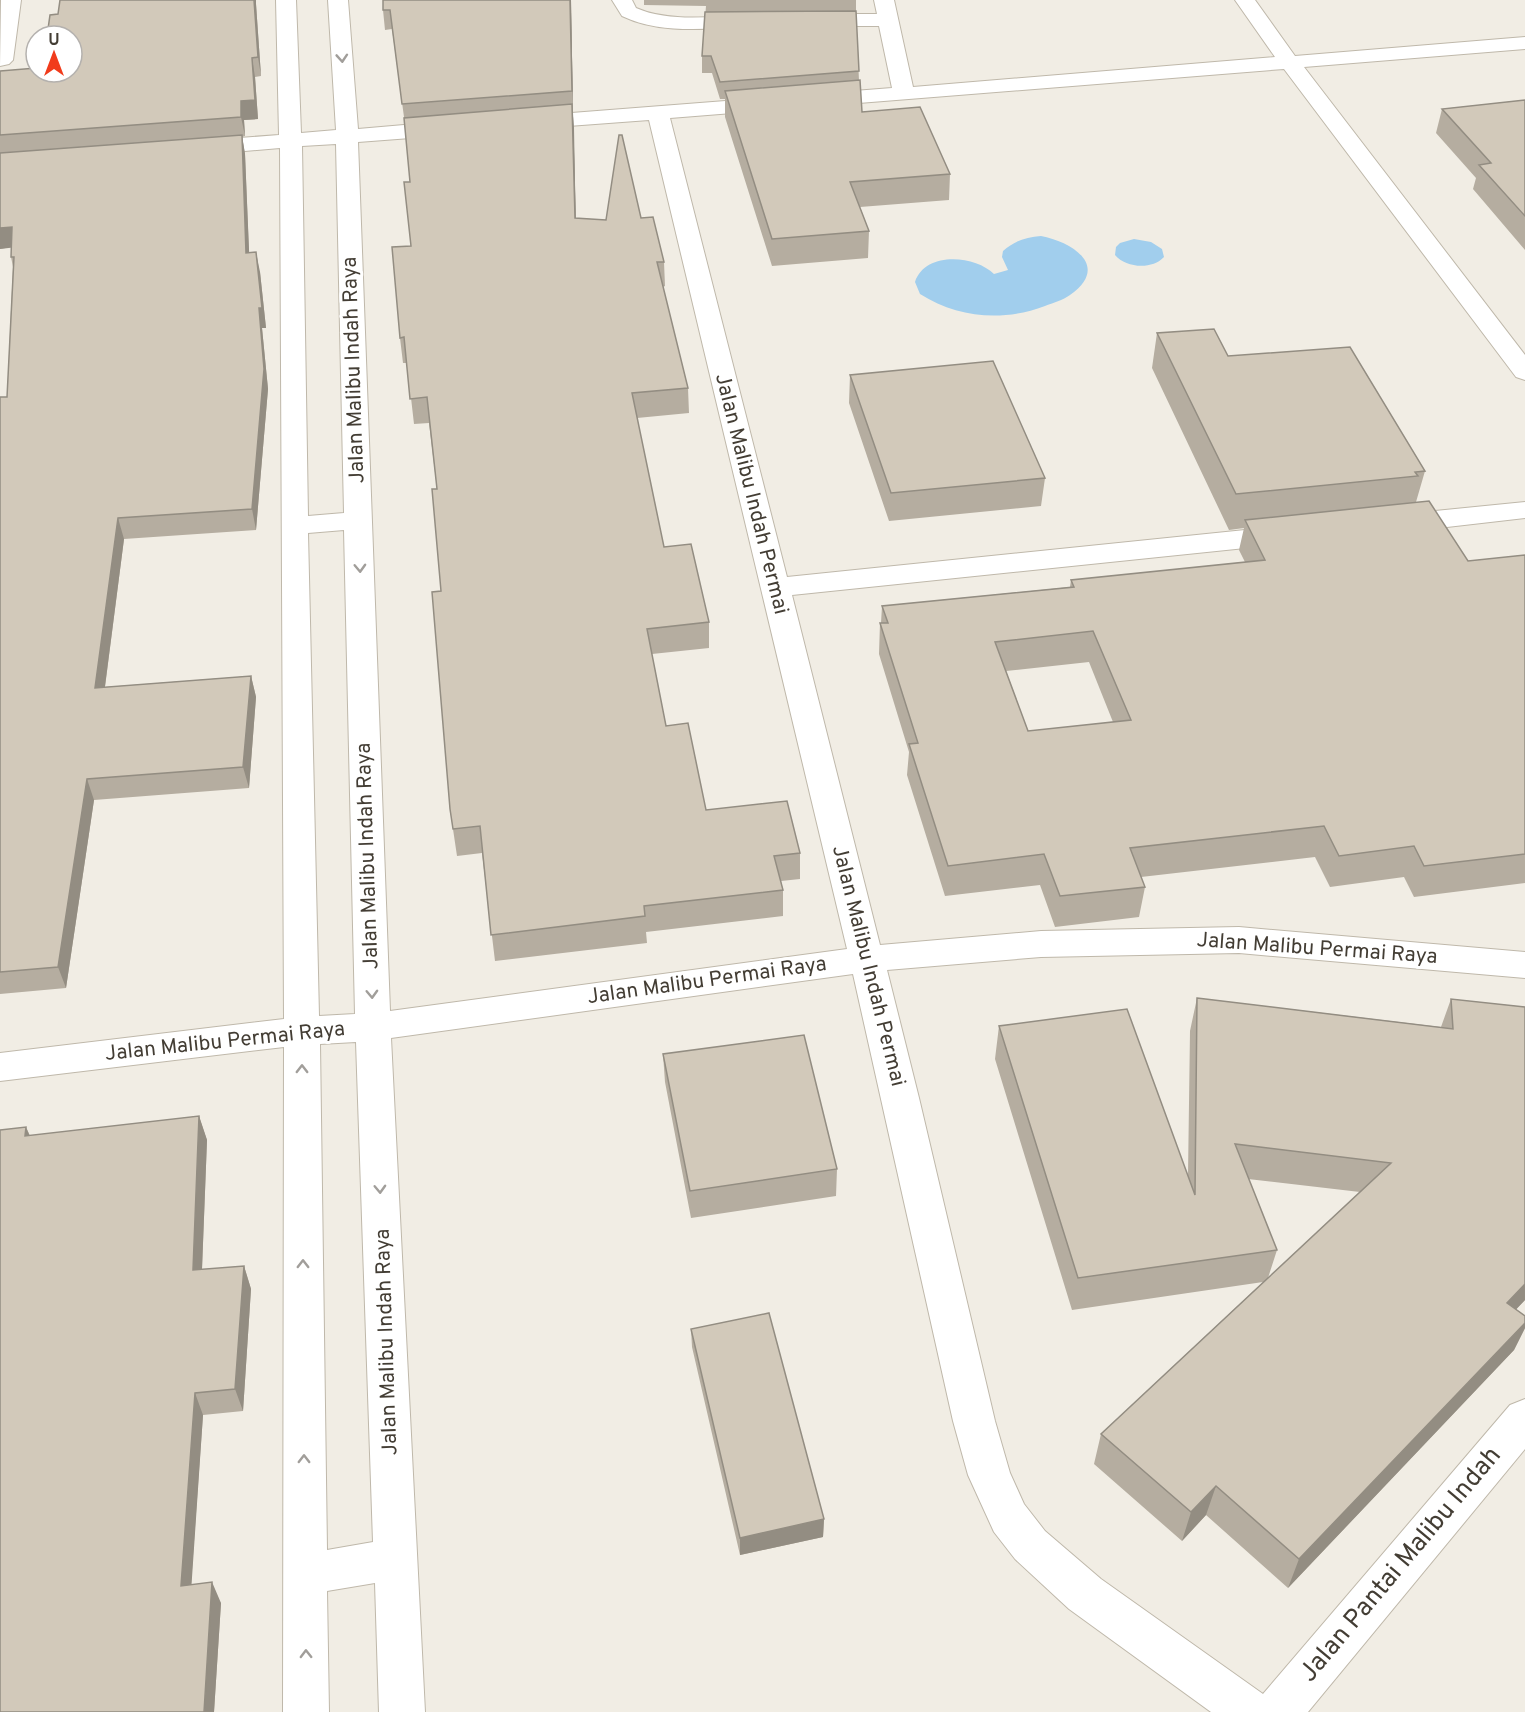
<svg xmlns="http://www.w3.org/2000/svg" width="1525" height="1712" font-family="Overpass,sans-serif">
	<rect width="100%" height="100%" fill="#f1ede4"/>
	<path fill="#a1ceed" d="M1041,236C1072,242 1111,266 1070,295C1063,300 1053,303 1045,306C1003,322 958,318 920,294L915,282C925,251 975,255 994,274L1008,270L1002,257L1003,251C1014,241 1026,237 1041,236Z
		M1134,239L1151,242L1162,249L1164,257C1152,270 1126,268 1115,255L1116,247L1120,243Z"/>
	<g fill="none" stroke-linecap="round" stroke-linejoin="round">
		<g stroke="#bfb8aa" stroke-width="2">
			<path id="minor" d="M1,0H21L13,60L9,64L0,66Z
				M276,0H296L301,133L336,130L328,0H348L358,129L450,121L458,123L461,128L458,133L450,135L358,142L390,1011L847,949L649,120L528,129L520,127L517,122L520,117L892,88L879,26H811L804,24L801,20L804,16L811,14H877L874,0H894L913,87L1275,57L1235,0H1255L1295,56L1525,37V49L1304,67L1525,355V380L1516,377L1284,69L670,118L787,577L1284,526L1294,529L1298,535L1294,541L1284,544L792,595L880,945L1041,931L1239,927L1525,952V978L1239,953L1041,957L887,970L919,1098L995,1421L1010,1473L1024,1504L1045,1531L1101,1579L1263,1694L1510,1405L1525,1399V1449L1308,1712H1211L1069,1609L1015,1559L994,1532L968,1475L953,1421L853,974L391,1038L425,1712H379L375,1583L327,1591L329,1712H283L284,1047L0,1081V1053L284,1019L280,148L199,155L191,153L188,148L191,143L199,141L279,135ZM336,144L344,513L308,516L302,146ZM344,530L355,1014L319,1016L308,533ZM356,1042L373,1542L327,1550L320,1044Z
				M612,0H632L636,8C670,23 714,16 750,15L757,17L760,21L757,25L750,27C708,28 661,35 622,16Z
				M1525,502V518L1395,533L1385,530L1381,524L1385,518L1395,515Z"/>
		</g>
		<use href="#minor" fill="#fff" fill-rule="evenodd"/>
	</g>
	<path fill="#b5ada0" fill-rule="evenodd" d="M383,0H571L573,111L576,218L606,220L641,218L664,262L665,286L663,287L688,388L689,413L637,418L664,547L709,622V648L652,654L666,726L706,810L800,853V879L781,881L783,890V916L646,932L647,943L495,961L482,853L457,856L450,809L437,489L429,423L414,424L407,363H403L400,338L411,246L410,182L404,117L392,29L385,30L383,10Z
		M644,0H856V11L859,81L862,112L950,174L949,200L860,207L869,231L868,258L772,266L725,117V99H720L712,73H702V56L706,6L644,5Z
		M256,4L261,76L255,77L258,119L244,120L245,136L242,137L245,154L249,253L260,272L266,328H262L268,389L256,530L124,539L105,687L251,676L256,697L249,788L94,800L66,988L0,994V397H7L13,267L11,257V247L0,249V71L36,72Z
		M1525,100V250L1473,189L1476,178L1436,133L1442,109Z
		M1157,333L1228,356L1425,471L1416,502L1468,561L1525,555V883L1414,897L1404,877L1330,887L1315,857L1141,877L1145,887L1139,917L1055,927L1040,885L945,896L907,775L909,752L879,654L880,623H881L882,606L1070,587L1071,580L1245,562L1239,550L1244,528L1229,530L1152,368ZM1089,662L1113,722L1028,731L1006,671Z
		M850,375L1045,478L1041,506L889,521L849,403Z
		M1197,998L1441,1027L1451,999L1525,1007V1300L1516,1309L1525,1316V1328L1514,1350L1288,1588L1206,1515L1182,1541L1094,1464L1101,1434L1263,1282L1072,1310L995,1059L999,1026L1188,1175L1190,1031ZM1248,1179L1360,1192L1268,1278L1277,1250Z
		M663,1054L837,1169L836,1196L691,1218L665,1082Z
		M199,1116L207,1140L202,1270L244,1266L251,1289L243,1411L203,1415L191,1584L221,1603L214,1712L26,1127L30,1136Z
		M691,1329L824,1519L823,1537L740,1555L692,1347Z"/>
	<path fill="#938d82" d="M254,0H256V4L261,76L258,57Z
		M570,0H571L573,111L572,91Z
		M252,58L255,77L258,119L244,120L245,136L241,117V101Z
		M572,104L574,128L576,242L575,218Z
		M242,135L245,154L250,273L246,253Z
		M12,227L17,247L0,249V228Z
		M256,252L260,272L266,328H262L268,389L256,530L252,509L259,308Z
		M118,518L124,539L102,709L95,688Z
		M251,676L256,697L249,788L243,767Z
		M87,779L94,800L66,988L58,967Z
		M199,1116L207,1140L201,1294L193,1270Z
		M26,1127L36,1151L25,1136Z
		M244,1266L251,1289L243,1411L235,1389Z
		M1525,1284V1300L1493,1334L1507,1303Z
		M1525,1323V1328L1514,1350L1288,1588L1299,1559Z
		M195,1393L203,1415L190,1607L181,1586Z
		M1216,1486L1206,1515L1182,1541L1191,1512Z
		M824,1519L823,1537L740,1555V1538Z
		M212,1582L221,1603L214,1712H204Z"/>
	<path fill="#d2c9ba" stroke="#938d82" stroke-width="1.5" fill-rule="evenodd" d="M60,0H254L258,57L252,58L255,100L241,101V117L0,135V71L36,68V72H72V36H47L50,15L58,14Z
		M383,0H570L572,91L402,104L390,10H383Z
		M856,11L859,71L720,82L711,56H702L705,12Z
		M860,80L862,112L920,107L950,174L850,182L869,231L772,239L725,91Z
		M1525,100V216L1479,165L1491,163L1442,109Z
		M572,104L575,218L606,220L619,135H622L641,218L653,217L664,262H657L688,388L632,393L664,547L691,544L709,622L647,629L666,726L688,723L706,810L787,801L800,853L774,856L783,890L644,906L645,916L491,935L480,826L453,829L450,809L432,592L441,591L432,489H437L427,397L410,399L404,337L400,338L392,247L411,246L404,182H410L404,118Z
		M242,135L246,253L256,252L262,308H259L264,369L252,509L118,518L95,688L251,676L243,767L87,779L58,967L0,972V397H7L14,257H11L12,227L0,228V153Z
		M1214,329L1228,356L1350,347L1425,471L1415,472L1418,476L1236,494L1157,333Z
		M993,361L1045,478L891,493L850,375Z
		M1429,501L1468,561L1525,555V854L1424,866L1414,846L1339,856L1324,826L1130,848L1145,887L1060,896L1044,854L948,866L909,744L918,743L880,623H888L882,606L1074,587L1071,580L1265,560L1245,520ZM1093,631L1131,720L1028,731L995,642Z
		M1197,998L1453,1029L1451,999L1525,1007V1284L1507,1303L1525,1316V1323L1299,1559L1216,1486L1191,1512L1101,1434L1391,1163L1235,1144L1277,1250L1078,1278L999,1026L1127,1009L1195,1195Z
		M804,1035L837,1169L690,1191L663,1054Z
		M199,1116L193,1270L244,1266L235,1389L195,1393L181,1586L212,1582L204,1712H0V1130L26,1127L25,1136Z
		M769,1313L824,1519L740,1538L691,1329Z"/>
	<defs><path id="oneway-chevron" d="M-2-3.5L2.5 0L-2 3.5" fill="none" stroke-width="1.6" stroke-linecap="round" stroke-linejoin="round" transform="scale(1.5)"/></defs>
	<g stroke="#a19e9a">
		<use href="#oneway-chevron" transform="translate(342 58) rotate(86)"/>
		<use href="#oneway-chevron" transform="translate(360 568) rotate(88)"/>
		<use href="#oneway-chevron" transform="translate(372 994) rotate(88)"/>
		<use href="#oneway-chevron" transform="translate(302 1069) rotate(-90)"/>
		<use href="#oneway-chevron" transform="translate(380 1189) rotate(88)"/>
		<use href="#oneway-chevron" transform="translate(303 1264) rotate(-90)"/>
		<use href="#oneway-chevron" transform="translate(304 1459) rotate(-90)"/>
		<use href="#oneway-chevron" transform="translate(306 1654) rotate(-91)"/>
	</g>
	<g text-anchor="middle" dominant-baseline="central" stroke-width="6" stroke-linejoin="round" paint-order="stroke">
		<g font-size="21" fill="#433d34" stroke="#fff">
			<text transform="translate(354 370) rotate(-92)">Jalan Malibu Indah Raya</text>
			<text transform="translate(751 494) rotate(76)">Jalan Malibu Indah Permai</text>
			<text transform="translate(368 856) rotate(-92)">Jalan Malibu Indah Raya</text>
			<text transform="translate(1317 949) rotate(4)">Jalan Malibu Permai Raya</text>
			<text transform="translate(868 966) rotate(76)">Jalan Malibu Indah Permai</text>
			<text transform="translate(707 981) rotate(-8)">Jalan Malibu Permai Raya</text>
			<text transform="translate(225 1042) rotate(-6)">Jalan Malibu Permai Raya</text>
			<text transform="translate(387 1342) rotate(-92)">Jalan Malibu Indah Raya</text>
		</g>
		<g font-size="26" fill="#433d34" stroke="#fff">
			<text transform="translate(1401 1565) rotate(-50)">Jalan Pantai Malibu Indah</text>
		</g>
	</g>
	<g transform="translate(54 54)"><circle r="28" fill="#ffffff" stroke="#b4b1ae" stroke-width="1.5"/>
	<path d="M0-4.5L10 22L0 15L-10 22Z" fill="#f13b1b"/>
	<text y="-9" font-size="16" font-weight="bold" text-anchor="middle" fill="#433d34">U</text>
	</g>
</svg>
